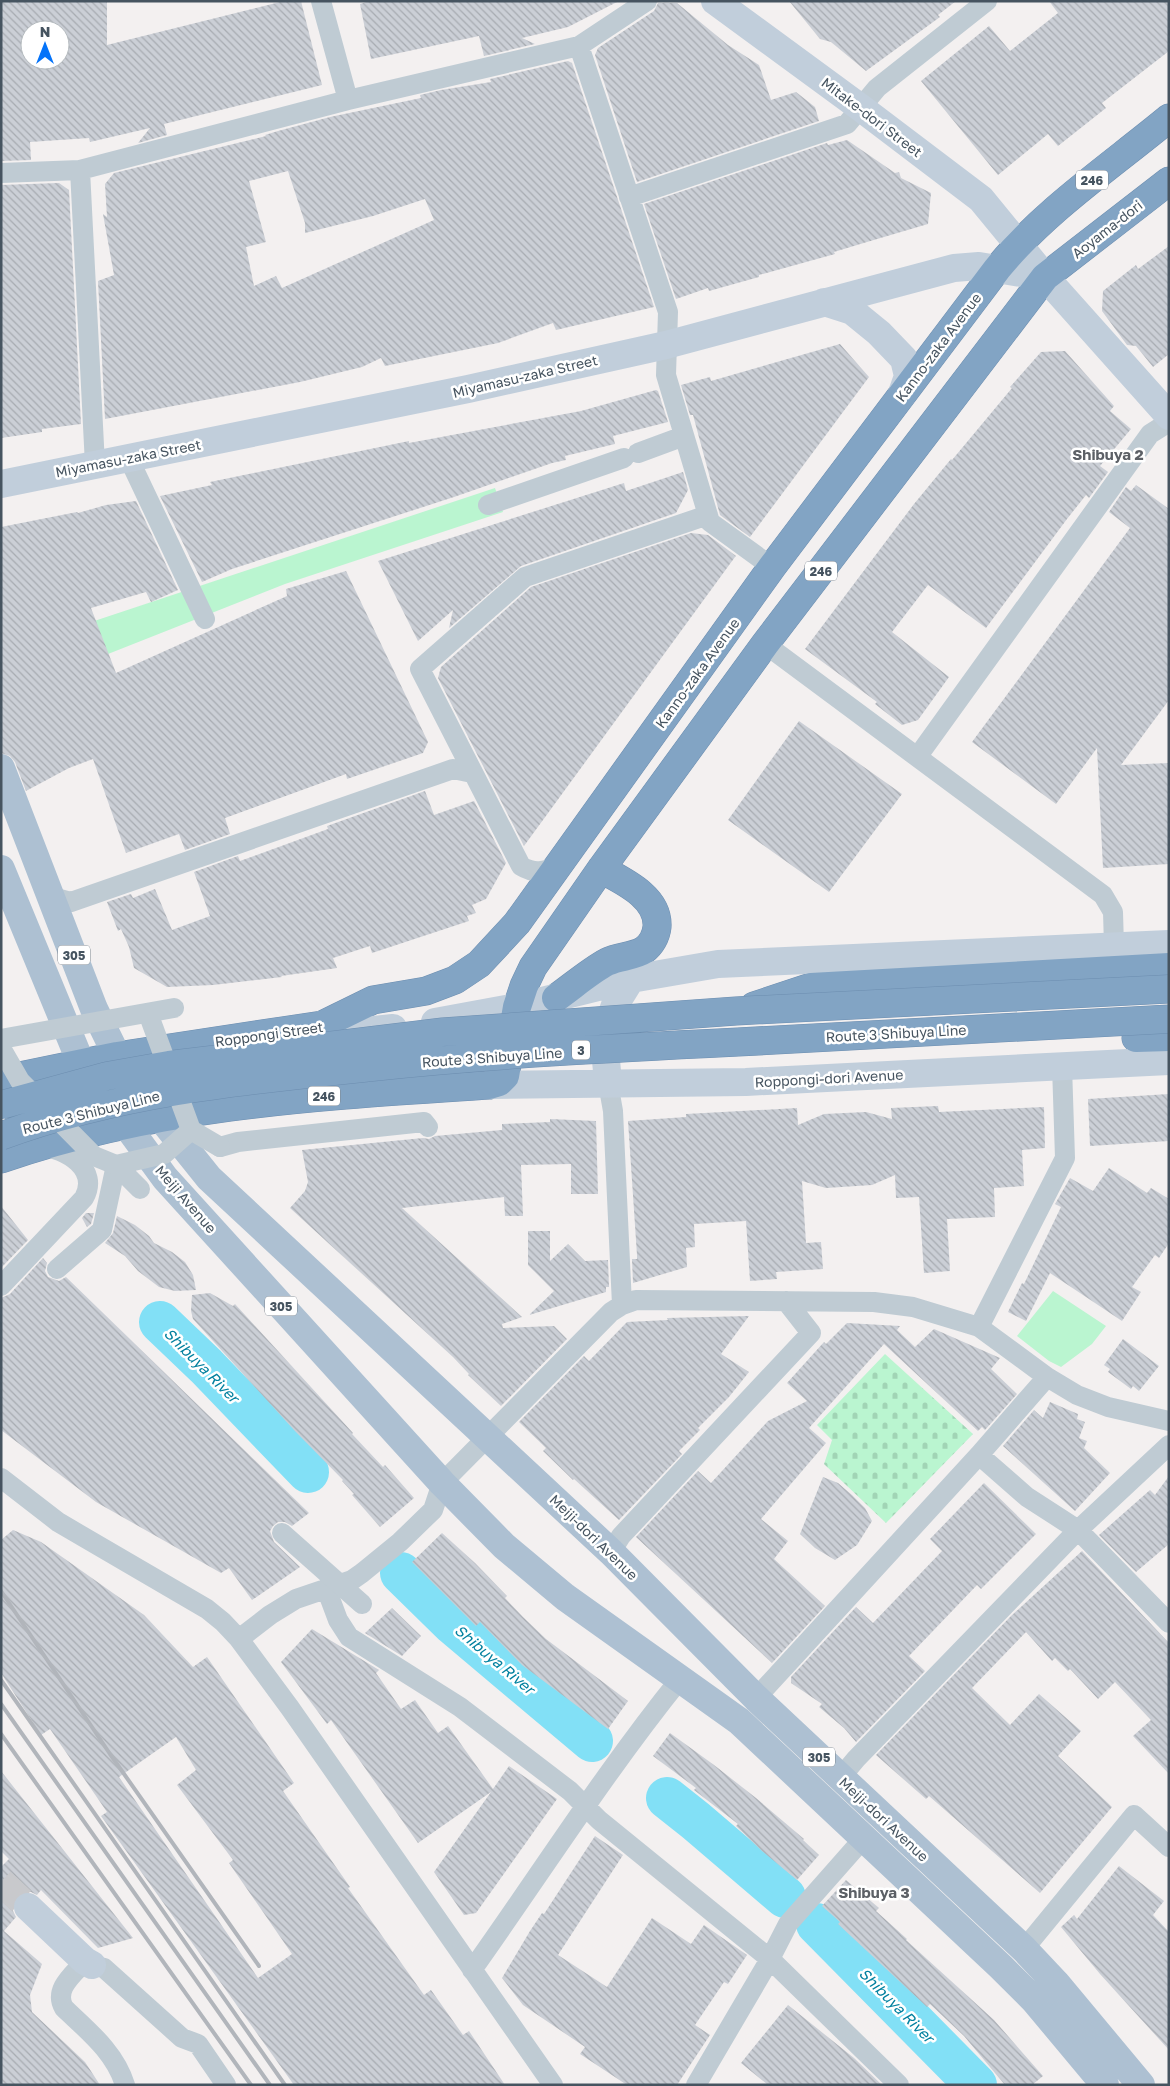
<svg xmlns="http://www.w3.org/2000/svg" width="1170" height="2086" font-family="'Golos Text',sans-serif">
	<defs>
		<pattern id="cemetery-stones" width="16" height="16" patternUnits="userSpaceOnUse" patternTransform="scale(1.25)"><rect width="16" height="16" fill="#baf5d0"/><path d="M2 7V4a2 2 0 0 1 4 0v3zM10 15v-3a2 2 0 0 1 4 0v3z" fill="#a1d4b5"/></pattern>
		<pattern id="building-back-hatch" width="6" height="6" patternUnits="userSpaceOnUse" patternTransform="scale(1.25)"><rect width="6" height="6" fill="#cbcfd6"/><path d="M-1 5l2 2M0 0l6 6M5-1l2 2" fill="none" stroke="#a7abb1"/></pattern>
	</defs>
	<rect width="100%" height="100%" fill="#f3f0f0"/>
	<path fill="url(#cemetery-stones)" d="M885,1354L973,1434L886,1523L824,1464L832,1440L817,1425Z"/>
	<path fill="#baf5d0" d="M495,488L503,512L285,584L22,688L16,647Z
		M1053,1291L1106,1326L1092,1344L1061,1367L1049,1361L1017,1336Z"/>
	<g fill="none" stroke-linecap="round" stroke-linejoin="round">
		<path stroke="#82e0f6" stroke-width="42" d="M160,1322L206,1366L308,1472
			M401,1573L453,1624L592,1741
			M667,1798L696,1821L785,1897
			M817,1924L976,2085"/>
	</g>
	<path fill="url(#building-back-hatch)" fill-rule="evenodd" d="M1,1H107V45L284,1H301L322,85L164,124L167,135L138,143L150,128L90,142L89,138L30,142L31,160L1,161ZM30,30H60V60H30Z
		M370,1H619L568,27L522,38L535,44L484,56L479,36L371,59L360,4Z
		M789,1H956L938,15L940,17L866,71L831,42L820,39Z
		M1049,1H1169V51L1102,103L1106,108L1058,146L1048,134L998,175L921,81L989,26L1010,51L1058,13Z
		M658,3H677L728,45L759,65L771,100L796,92L815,107L819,121L637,182L595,55L598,48L654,11Z
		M568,61L572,63L654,307L556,330L553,323L498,343L385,366L381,358L362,367L300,382L105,419L98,281L114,275L103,214L107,217L105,184L114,173L266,136L265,135L278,131L330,117L421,98L420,95L441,90L491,82L490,79ZM288,171L305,223V233L373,216L425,199L434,220L282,288L276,276L254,286L246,247L266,242L249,181Z
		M847,140L895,173L899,172L901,178L931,193L928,224L867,242L834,252L835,254L759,275V277L709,291L708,288L676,299L644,204L827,143L828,145Z
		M59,183L69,190L81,424L42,429V432L1,438V185Z
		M1169,246V354L1153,367L1136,346L1127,345L1102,311L1103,291L1136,265L1138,269Z
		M840,344L869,377L750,537L720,515L693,415H690L681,385L710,377L711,381Z
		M1065,351L1114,406L1110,411L1131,429L1100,466L1108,472L1089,498L1086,495L1067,519L986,628L928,585L892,632L949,677L918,720L902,725L875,704L877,702L805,649L914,504L951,459L952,460L1012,388L1010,387L1041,352Z
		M656,390L658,391L668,422L613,436L615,444L565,456L566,460L552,463L454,497L232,569L202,582L160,496L212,485L210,482L409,441V443L581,411Z
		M683,472L688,490L676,513L521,566L449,628L453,610L418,641L378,561L624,483L626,491Z
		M1136,485L1169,509V700L1121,765L1169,763V864L1103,868L1097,748L1056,804L972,742L1130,528L1109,512L1126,487L1131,491Z
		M136,501L178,590L151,602L146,592L91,608L116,673L287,596L286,589L346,571L428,742L423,753L347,779L346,774L225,818L230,834L185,850L179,834L126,853L93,759L69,768L26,791L15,762L10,756L1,753V527L77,512L78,513L106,505Z
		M691,533L708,535L736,556L735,557L524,846L438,678L441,667L531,587Z
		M799,721L902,794L829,892L728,820Z
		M425,791L434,815L474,801L506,863L486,899L472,905L476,913L467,916L469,921L372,953L370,946L333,958L337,968L281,976L282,977L213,985L167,987L134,968L129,947L121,929L118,931L107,902L131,894L133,898L155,889L172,930L210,916L194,872L238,856L240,861L328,829L327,826Z
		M1169,1094V1141L1090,1146L1088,1099Z
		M938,1106L939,1112L1044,1107L1045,1148L1022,1150L1024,1186L994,1188L995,1217L947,1219L950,1271L924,1273L919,1197L896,1198L895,1175L872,1185L826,1188L802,1181L806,1243L821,1242L823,1269L776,1272L777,1279L750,1281L746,1221L694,1224L695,1247L686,1248L687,1267L633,1283L632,1259H637V1255L628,1121L686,1117V1114L797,1108L798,1125L824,1114L866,1112L892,1119L891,1108Z
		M550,1119L596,1121L598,1194H571V1164L521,1165L523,1216H505L504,1197L402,1208L522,1317L502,1324L503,1328L554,1326L567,1339L501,1406L468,1375L469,1374L453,1357L290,1208L305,1191L308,1182L302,1150L423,1138L429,1139L435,1136L502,1130V1124L550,1122Z
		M1109,1168L1147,1193L1151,1188L1169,1199V1243L1159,1258L1155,1255L1132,1287L1141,1292L1122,1321L1050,1273L1026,1321L1008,1312L1022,1283L1024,1284L1061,1207L1055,1204L1070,1178L1093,1191Z
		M1,1206L28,1240L1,1268Z
		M86,1213H94L91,1224L87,1227L82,1218Z
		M117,1216L135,1225L149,1236L154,1243L172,1252L185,1262L193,1275L196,1290L175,1291L159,1287L138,1271L125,1256L105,1243L113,1233Z
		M528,1231H550V1261L568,1244L585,1261L608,1260L609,1287H606V1292L529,1315L554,1291L528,1265Z
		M43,1258L47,1263L45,1271L48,1277L59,1281L66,1277L309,1513L292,1526L285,1522H278L273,1526L270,1531L274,1542L300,1567L252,1600L229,1568L221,1573L96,1502L1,1430V1298L10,1294Z
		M210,1293L233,1306L235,1304L353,1433L352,1434L383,1467L385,1465L414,1498L380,1527L352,1495L354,1494L342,1481L343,1480L294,1430L193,1319L191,1311L192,1295Z
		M749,1316L721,1354L749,1372L729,1397L698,1428L700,1430L679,1451L682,1454L619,1520L574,1479L573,1480L543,1451L546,1448L519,1422L584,1356L589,1361L627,1322L668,1320L667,1318Z
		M847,1323L900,1326L897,1330L915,1347L934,1329L1000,1358L991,1369L1017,1394L985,1430L982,1427L978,1431L884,1344L809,1428L826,1443L761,1519L788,1541L774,1559L825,1606L772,1663L636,1537L698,1471L711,1483L768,1421L807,1401L787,1383L824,1342L826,1344Z
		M1123,1339L1159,1366L1139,1391L1133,1386L1131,1389L1108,1372L1110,1369L1104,1365Z
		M1050,1402L1078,1414L1077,1419L1085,1422L1079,1438L1087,1441L1084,1448L1110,1473L1075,1511L1003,1446L1034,1410L1043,1418Z
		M1169,1476V1544L1136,1572L1099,1535L1150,1490L1155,1495Z
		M823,1477L838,1483L852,1495L865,1508L872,1521L857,1545L835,1560L815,1548L800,1534Z
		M984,1483L1036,1534L981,1589L977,1585L909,1656L925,1671L856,1742L844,1728L819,1707L822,1704L791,1683V1677L856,1607L873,1623L942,1551L930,1539Z
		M13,1530L41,1542L144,1615L193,1667L207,1657L294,1783L283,1791L350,1887L348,1888L424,1995L431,1990L463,2035L469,2031L505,2085H294L101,1816L107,1812L50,1729L41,1735L1,1673V1540ZM176,1737L196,1770L177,1785L233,1860L229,1863L292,1954L258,1978L119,1777Z
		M442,1533L475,1563L507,1596L505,1598L523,1617L546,1639L628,1701L608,1729L522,1665L480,1622L476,1626L412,1562Z
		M1082,1551L1169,1643V1774L1133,1736L1151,1720L1115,1682L1098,1699L1070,1669L1068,1671L1055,1658L1052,1661L1026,1632L972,1688L1010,1725L1039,1694L1081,1731L1058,1756L1112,1807L1040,1893L929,1796L926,1799L876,1755L1011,1616Z
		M392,1608L421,1636L402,1656L365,1633Z
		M312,1629L379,1670L376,1673L401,1709L415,1700L438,1733L448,1726L493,1789L509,1766L557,1799L476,1913L464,1915L434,1872L491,1792L418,1843L331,1720L327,1724L281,1662Z
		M670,1733L714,1765L756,1798L804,1839L803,1840L819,1855L797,1880L762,1851L736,1826L738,1824L694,1790L696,1788L653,1756Z
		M1,1771L133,1938L98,1948L41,1890L37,1895L31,1892H24L16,1897L13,1904V1911L16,1917L4,1931L42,1964L30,1995L32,2012L85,2062L100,2085H1V1867L9,1859L1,1851Z
		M595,1836L623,1855L558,1955L607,1987L652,1918L691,1944L704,1925L747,1955L728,1984L724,1982L695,2025L710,2035L677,2085H627L580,2054L585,2047L523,2005L502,1978L530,1931L542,1913L544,1914Z
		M1119,1866L1164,1901L1153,1915L1169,1932V2050L1100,1974L1061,1927L1074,1915L1077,1919Z
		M846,1880L879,1908L876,1911L907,1939L906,1940L994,2020L1043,2076L1032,2085H1005L964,2036L930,2004L927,2007L838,1924L840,1922L822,1906Z
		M788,2005L854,2058L882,2085H768L741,2063Z"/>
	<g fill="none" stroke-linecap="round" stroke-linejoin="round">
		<path stroke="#c8c9cc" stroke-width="28" stroke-dasharray="28 14" stroke-linecap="butt" d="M1,1882L28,1907"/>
		<g stroke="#6d8eb0" stroke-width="29">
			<path id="highway" d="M556,998C573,986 590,971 607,962C619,956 633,957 644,950C651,945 656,936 657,927C659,897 623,881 601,869
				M754,1006L811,987L1169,967
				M1136,1038L1169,1037
				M1,1083L20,1076L117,1056L322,1025L373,1000L426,991L455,980L479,964L517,923L772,567L997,269C1044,211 1111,166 1169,118
				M1,1159C161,1104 322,1096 489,1085L499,1082L505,1076L517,1007L524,986L533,967L601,869L765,644L1045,277L1169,181"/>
		</g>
		<path stroke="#bfcbd3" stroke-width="20" d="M321,1L348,100
			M579,46L668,312L666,375L710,522L772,567
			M80,170L95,465
			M1,173L80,170L348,100L579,46L647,1
			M629,197L847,124L877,88L987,1
			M638,453L684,436
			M129,459L205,619
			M488,505L624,458
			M765,644L1103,895L1113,912L1114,946
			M918,756L1150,434L1169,422
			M558,866C544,872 534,874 521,866L420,669L525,577L708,515
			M50,896L71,902L453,769L472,773
			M608,1083L613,1111L622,1305
			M220,1147L238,1142L424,1122L428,1127
			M57,1269L102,1230L116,1165
			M1,1286L84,1198C100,1169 66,1149 41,1146
			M979,1327L1065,1158L1062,1066
			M979,1455L1027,1497L1078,1530L1169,1623
			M1,1478L58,1522L207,1609L223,1622L239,1639L290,1708L553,2085
			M611,1552L621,1536L811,1333L786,1301
			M326,1588L338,1620L349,1637L460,1707L570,1791L599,1820L770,1959L899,2085
			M239,1639L270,1615L296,1599L352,1580L362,1573L400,1542L433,1510L442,1483L611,1312L622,1305L636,1300L874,1302L913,1307L979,1327L1047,1377L1077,1395L1108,1407L1169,1421
			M756,1698L979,1455L1047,1377
			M849,1786L846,1771L856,1759L1078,1530L1169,1445
			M1024,1949L1134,1815L1169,1847
			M85,1961C74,1974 53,1989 64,2008C88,2031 115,2052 125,2085
			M92,1965L104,1968L182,2038L198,2044L226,2085
			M472,1970C541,1873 605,1772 680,1679
			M696,2085L770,1959L788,1924L863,1839"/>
		<path stroke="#c1cedb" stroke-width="28" d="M715,1L861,108L981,199L1045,277L1169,416
			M824,302L852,311L879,333L904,359L908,376L901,396
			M1,484L468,389L666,345L954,268L979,266L1045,277
			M435,1022L517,1007L631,979L718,964L1169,944
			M322,1025L374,1030L393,1028
			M608,1083L604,1037L615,1005L631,979
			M489,1085L746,1082L1169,1061
			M28,1907L85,1961L92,1965"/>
		<path stroke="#adc0d2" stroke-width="28" d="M1,768L94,1009L117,1056L160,1117L209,1178L611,1552L756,1698L1024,1949L1056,1983L1141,2085
			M1,869L81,1063L165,1178L442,1483L504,1546L565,1597L739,1721L1001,1967L1034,2000L1105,2085"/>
		<use href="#highway" stroke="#82a4c4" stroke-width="28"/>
		<path stroke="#b1b5bb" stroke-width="4" d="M1,1591L110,1754L259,1966
			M1,1680L285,2085
			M1,1704L270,2085
			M1,1734L251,2085"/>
		<g stroke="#6d8eb0" stroke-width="29" stroke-linecap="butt">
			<path id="highway-bridge" d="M1,1105L107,1076L169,1065L443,1032L736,1011L1169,989
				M1,1136C119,1092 248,1080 372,1067C494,1054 616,1048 738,1042C881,1034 1025,1027 1169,1019"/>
		</g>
		<path stroke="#bfcbd3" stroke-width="20" d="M148,1013L191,1130
			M1,1039L174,1008
			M1,1048L20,1081L94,1156L116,1165L140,1189
			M116,1165L164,1154L191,1130L220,1147
			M282,1533L362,1604"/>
		<use href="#highway-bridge" stroke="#82a4c4" stroke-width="28"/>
	</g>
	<g text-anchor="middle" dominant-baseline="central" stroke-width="5" stroke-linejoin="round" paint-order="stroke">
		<g fill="#fff" stroke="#7e8790" stroke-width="1">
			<rect x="1076" y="170.5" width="32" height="19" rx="4"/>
			<rect x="805" y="561.5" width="32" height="19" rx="4"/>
			<rect x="58" y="945.5" width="32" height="19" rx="4"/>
			<rect x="572" y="1040.5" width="18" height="19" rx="4"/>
			<rect x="308" y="1086.5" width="32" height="19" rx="4"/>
			<rect x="265" y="1296.5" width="32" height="19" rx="4"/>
			<rect x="803" y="1747.5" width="32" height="19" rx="4"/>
		</g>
		<g font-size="12" font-weight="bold" fill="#465460">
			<text x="1092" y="180">246</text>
			<text x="821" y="571">246</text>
			<text x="74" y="955">305</text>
			<text x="581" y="1050">3</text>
			<text x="324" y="1096">246</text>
			<text x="281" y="1306">305</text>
			<text x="819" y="1757">305</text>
		</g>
		<g font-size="14" fill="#465460" stroke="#fff">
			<text transform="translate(872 117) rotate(37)">Mitake-dori Street</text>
			<text transform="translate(1107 229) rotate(-38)">Aoyama-dori</text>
			<text transform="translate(938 347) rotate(-53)">Kanno-zaka Avenue</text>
			<text transform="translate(525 376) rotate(-13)">Miyamasu-zaka Street</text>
			<text transform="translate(128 458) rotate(-11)">Miyamasu-zaka Street</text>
			<text transform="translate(697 673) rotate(-54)">Kanno-zaka Avenue</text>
			<text transform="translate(896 1033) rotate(-3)">Route 3 Shibuya Line</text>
			<text transform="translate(269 1034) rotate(-8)">Roppongi Street</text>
			<text transform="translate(492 1057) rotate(-4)">Route 3 Shibuya Line</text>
			<text transform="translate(829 1078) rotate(-3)">Roppongi-dori Avenue</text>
			<text transform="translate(91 1112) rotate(-14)">Route 3 Shibuya Line</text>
			<text transform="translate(186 1199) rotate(49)">Meiji Avenue</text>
			<text transform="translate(594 1537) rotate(44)">Meiji-dori Avenue</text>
			<text transform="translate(884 1819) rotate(43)">Meiji-dori Avenue</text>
		</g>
		<g font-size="15" font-weight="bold" fill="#5c6066" stroke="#fff">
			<text x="1108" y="454">Shibuya 2</text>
			<text x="874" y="1892">Shibuya 3</text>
		</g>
		<g font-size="15" font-style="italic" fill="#03819f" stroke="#fff">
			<text transform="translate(202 1365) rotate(45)">Shibuya River</text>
			<text transform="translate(495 1659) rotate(40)">Shibuya River</text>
			<text transform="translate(897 2005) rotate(45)">Shibuya River</text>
		</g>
	</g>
	<rect width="1170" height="2086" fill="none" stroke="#465460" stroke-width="5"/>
	<g transform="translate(45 45)"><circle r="24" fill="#ffffff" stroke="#b5bbbf"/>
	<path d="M0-4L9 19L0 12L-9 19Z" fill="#0473f9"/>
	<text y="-8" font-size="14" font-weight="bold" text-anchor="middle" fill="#465460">N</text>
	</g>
</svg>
